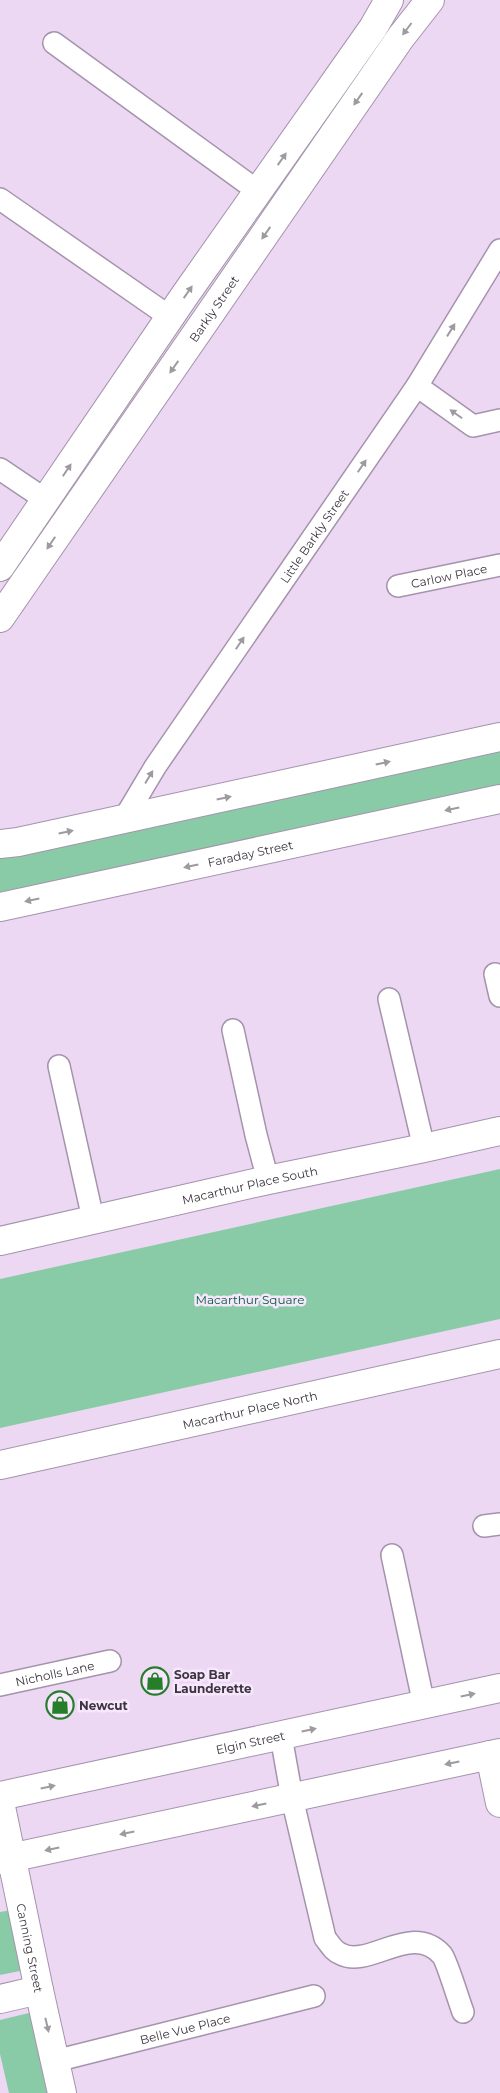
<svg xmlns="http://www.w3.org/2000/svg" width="500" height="2093" font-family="Montserrat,sans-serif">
	<rect width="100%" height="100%" fill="#ecd8f3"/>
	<path fill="#8acba7" d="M500,749V789L0,897V857Z
		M500,1169V1319L0,1428V1279Z
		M12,1910L25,1970L0,1975V1912Z
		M33,2012L51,2093H9L0,2054V2020Z"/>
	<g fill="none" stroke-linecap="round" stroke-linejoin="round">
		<g stroke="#a593ac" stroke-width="24">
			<g id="service">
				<path d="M54,43L259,192"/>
				<path d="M0,199L170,317"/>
				<path d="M417,386L473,426L500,420"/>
				<path d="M0,469L46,500"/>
				<path id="s1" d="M398,586L500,565"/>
				<path id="s2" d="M124,819L155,767L417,386L500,250"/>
				<path d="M495,974L500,996"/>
				<path d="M389,999L424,1148"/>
				<path d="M233,1030L256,1135L268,1180"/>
				<path d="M59,1066L93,1219"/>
				<path d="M484,1526L500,1524"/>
				<path d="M392,1555L424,1705"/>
				<path id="s3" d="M0,1685L110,1661"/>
				<path d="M281,1736L292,1798L325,1938C330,1944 333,1951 341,1954C369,1969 412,1921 442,1955C447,1961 459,2002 463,2012"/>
				<path id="s4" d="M55,2061L314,1996"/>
			</g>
		</g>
		<g stroke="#a593ac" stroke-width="30">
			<g id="minor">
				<path d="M0,567L185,295L373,28L389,0"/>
				<path id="s5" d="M0,618L401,37L430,0"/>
				<path d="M0,844L18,842L500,737"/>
				<path id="s6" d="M0,907L500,799"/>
				<path id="s7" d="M0,1241L268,1180L424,1148L500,1131"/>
				<path id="s8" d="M0,1465L500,1354"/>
				<path d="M490,1755L500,1803"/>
				<path id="s9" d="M0,1802L39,1990L62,2093"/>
				<path d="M0,1999L39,1990"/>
			</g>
		</g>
		<g stroke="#a593ac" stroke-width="30">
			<g id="secondary">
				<path id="s10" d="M0,1796L500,1688"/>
				<path d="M0,1860L500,1753"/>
			</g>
		</g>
		<use href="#service" stroke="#fff" stroke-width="21"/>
		<use href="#minor" stroke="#fff" stroke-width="28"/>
		<use href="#secondary" stroke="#fff" stroke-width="28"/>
	</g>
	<defs><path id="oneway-solid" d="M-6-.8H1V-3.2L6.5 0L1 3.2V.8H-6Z" transform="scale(1.25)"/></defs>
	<g fill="#9e9a9f">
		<use href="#oneway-solid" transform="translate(407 29) rotate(127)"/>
		<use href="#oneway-solid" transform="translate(358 99) rotate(125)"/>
		<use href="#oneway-solid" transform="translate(282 159) rotate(-55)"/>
		<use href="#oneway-solid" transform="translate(266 233) rotate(125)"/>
		<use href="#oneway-solid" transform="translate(188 292) rotate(-55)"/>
		<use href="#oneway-solid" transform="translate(451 330) rotate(-58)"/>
		<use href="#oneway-solid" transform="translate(174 367) rotate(125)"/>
		<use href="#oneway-solid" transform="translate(456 414) rotate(-145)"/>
		<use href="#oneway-solid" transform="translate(362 466) rotate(-56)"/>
		<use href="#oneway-solid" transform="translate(67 470) rotate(-56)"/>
		<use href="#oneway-solid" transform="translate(51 543) rotate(124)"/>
		<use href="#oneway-solid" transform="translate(240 643) rotate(-56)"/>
		<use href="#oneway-solid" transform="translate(383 763) rotate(-12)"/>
		<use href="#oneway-solid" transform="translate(149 777) rotate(-59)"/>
		<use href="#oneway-solid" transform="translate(224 798) rotate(-12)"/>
		<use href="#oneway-solid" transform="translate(452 809) rotate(168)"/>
		<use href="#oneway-solid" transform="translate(66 832) rotate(-12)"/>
		<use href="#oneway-solid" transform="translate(191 866) rotate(168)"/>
		<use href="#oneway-solid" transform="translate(32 900) rotate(168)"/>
		<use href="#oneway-solid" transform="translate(468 1695) rotate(-12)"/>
		<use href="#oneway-solid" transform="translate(309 1730) rotate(-12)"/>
		<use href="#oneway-solid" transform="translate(452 1763) rotate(168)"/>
		<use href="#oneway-solid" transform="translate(48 1787) rotate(-12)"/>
		<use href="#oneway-solid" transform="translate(259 1805) rotate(168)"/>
		<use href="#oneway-solid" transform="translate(127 1833) rotate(168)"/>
		<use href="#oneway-solid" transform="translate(52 1849) rotate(168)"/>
		<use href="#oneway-solid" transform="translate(47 2025) rotate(77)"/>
	</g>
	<defs>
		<g id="shop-ring" transform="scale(1.4375)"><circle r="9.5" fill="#f7e7fd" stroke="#267d2a" stroke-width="1.5"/><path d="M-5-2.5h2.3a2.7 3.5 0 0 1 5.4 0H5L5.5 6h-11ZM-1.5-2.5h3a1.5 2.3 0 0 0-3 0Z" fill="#267d2a"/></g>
	</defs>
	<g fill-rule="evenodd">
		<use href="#shop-ring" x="155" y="1681"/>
		<use href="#shop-ring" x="60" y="1705"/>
	</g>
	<g text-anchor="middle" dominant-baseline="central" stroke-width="5" stroke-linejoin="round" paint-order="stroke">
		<g font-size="12" fill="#3c343f" stroke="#f7e7fd">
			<text stroke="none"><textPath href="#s5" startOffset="376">Barkly Street</textPath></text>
			<text stroke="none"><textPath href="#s2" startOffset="341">Little Barkly Street</textPath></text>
			<text stroke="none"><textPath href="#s1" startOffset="52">Carlow Place</textPath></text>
			<text stroke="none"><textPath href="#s6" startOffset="256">Faraday Street</textPath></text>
			<text stroke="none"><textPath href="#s7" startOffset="256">Macarthur Place South</textPath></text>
			<text stroke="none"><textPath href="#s8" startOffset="256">Macarthur Place North</textPath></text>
			<text stroke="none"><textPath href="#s3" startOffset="56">Nicholls Lane</textPath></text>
			<text stroke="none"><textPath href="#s10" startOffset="256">Elgin Street</textPath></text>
			<text stroke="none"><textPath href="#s9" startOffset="149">Canning Street</textPath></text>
			<text stroke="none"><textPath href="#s4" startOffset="134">Belle Vue Place</textPath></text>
		</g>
		<g font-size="12" fill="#005b39" stroke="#f7e7fd">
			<text x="250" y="1299">Macarthur Square</text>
		</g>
		<g font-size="12" font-weight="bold" fill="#3c343f" stroke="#f7e7fd" text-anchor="start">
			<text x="174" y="1674">Soap Bar<tspan x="174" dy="14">Launderette</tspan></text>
			<text x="79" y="1705">Newcut</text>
		</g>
	</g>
</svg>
